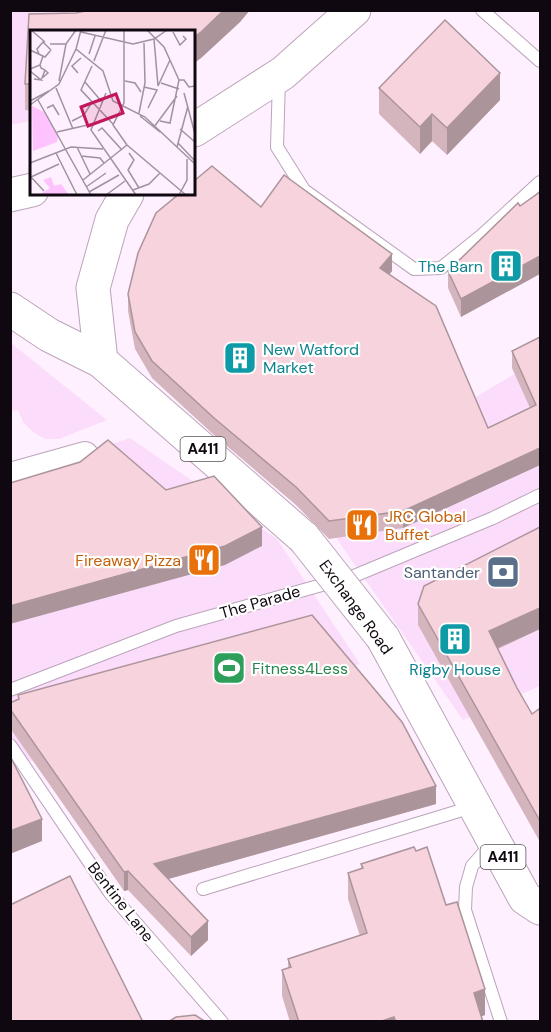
<svg xmlns="http://www.w3.org/2000/svg" width="551" height="1032" font-family="'DM Sans',sans-serif">
	<rect width="100%" height="100%" fill="#fef0fe"/>
	<path fill="#fbddfb" d="M11,11H229L194,32H32L31,121L11,125Z
		M11,343L107,420L59,439H45L33,432L23,422L18,410L11,411Z
		M540,359V686L463,720L307,496Z
		M130,438L277,539L360,664L11,767V477Z"/>
	<g fill="none" stroke-linecap="round" stroke-linejoin="round">
		<g stroke="#bba4ba" stroke-width="14">
			<path id="lane" d="M482,10L540,61
				M279,79L277,147L304,190L414,269L441,268L481,236L540,182
				M10,690L176,626L354,576L493,518L540,495
				M10,745L110,893L222,1022
				M493,842L472,866L466,887L465,910L501,1022
				M203,889L472,807"/>
		</g>
		<g stroke="#bba4ba" stroke-width="28">
			<path id="street" d="M10,476L85,455"/>
		</g>
		<g stroke="#bba4ba" stroke-width="35">
			<path id="primary" d="M194,130L283,73L354,10
				M10,195L32,190
				M10,309L49,335L101,361L304,538
				M101,361L93,288L112,220L127,194
				M383,638L525,898L540,908"/>
		</g>
		<use href="#lane" stroke="#fff" stroke-width="12"/>
		<use href="#street" stroke="#fff" stroke-width="26"/>
		<use href="#primary" stroke="#fff" stroke-width="33"/>
		<g stroke="#bba4ba" stroke-width="35" stroke-linecap="butt">
			<path id="primary-bridge" d="M304,538L383,638"/>
		</g>
		<use href="#primary-bridge" stroke="#fff" stroke-width="33"/>
	</g>
	<path fill="#d4b5be" d="M90,10H250L240,22L201,58L194,63V32H32V111L25,110V84L29,14L76,13Z
		M379,88L500,100L447,155L432,141L420,154L379,114Z
		M520,206L461,317L448,288V271Z
		M261,207L392,271L389,275L488,428L530,408L512,368V351L540,337V465L403,528L329,539L296,505L214,435L152,378L135,349L128,311V294Z
		M540,527V629L498,649L517,688L532,714L540,712V842L418,625V604Z
		M18,695L436,804L168,879L208,940L191,956L128,890L124,891L10,728V703L18,700Z
		M416,851L446,905L485,1015L482,1016L483,1022H290L282,996V970L288,968V959L360,936L348,899V873L361,869V864Z"/>
	<path fill="#ac949b" d="M224,10H250L240,22L201,58L194,63V37Z
		M500,73V100L447,155V128Z
		M432,114V141L420,154V127Z
		M392,254V271L380,286V268Z
		M540,256V274L461,317V299Z
		M540,448V465L403,528V511Z
		M262,527V546L225,565L10,624V606Z
		M540,608V629L489,652V631Z
		M436,786V804L154,883V864Z
		M42,819V841L10,854V831Z
		M128,871V890L124,891V872Z
		M208,921V940L191,956V937Z
		M485,989V1015L474,1019V993Z
		M394,1017V1022H379Z"/>
	<path fill="#f6d3dd" stroke="#ac949b" stroke-width="1.5" d="M90,10H224L201,32L194,37V32H32V84H25L29,14L76,13Z
		M445,20L500,73L447,128L432,114L420,127L379,88Z
		M212,166L261,207L284,175L392,254L380,268L436,306L488,428L536,405L512,351L540,337V448L403,511L329,521L296,487L214,418L152,361L135,332L128,294L138,253L156,213L179,194H194V181Z
		M540,192V256L461,299L448,271L518,203L520,206Z
		M108,440L166,490L214,476L262,527L225,546L10,606V483L80,462Z
		M540,527V608L489,631L517,688L532,714L539,709L540,712V821L418,604L424,586Z
		M312,615L402,722L436,786L154,864L208,921L191,937L128,871L124,872L10,709V703L19,699L18,695Z
		M10,756L42,819L10,831Z
		M414,847L416,851L427,847L446,905L457,902L485,989L474,993L483,1022H396L394,1017L379,1022H299L282,970L291,967L288,959L367,933L348,873L363,868L361,864Z
		M70,876L143,1022H10V905Z
		M195,1015L206,1022H168L176,1017Z"/>
	<defs>
		<g id="building-square" transform="scale(1.725)"><rect x="-9" y="-9" width="18" height="18" rx="4" fill="#0f9aa8" stroke="#fff"/><path d="M-4-6H4V6H1V3H-1V6H-4ZM-2.5-4.3h1.7v1.8h-1.7ZM.8-4.3h1.7v1.8H.8ZM-2.5-1h1.7V.8h-1.7ZM.8-1h1.7V.8H.8Z" fill="#fff"/></g>
		<g id="restaurant-square" transform="scale(1.725)"><rect x="-9" y="-9" width="18" height="18" rx="4" fill="#e8710a" stroke="#fff"/><path d="M-5-6h1v4h1v-4h1v4h1v-4h1v5L-1.5 .5V6h-2V.5L-5-1ZM5-6V6H3V1.5H1.5Q1.5-4 5-6Z" fill="#fff"/></g>
		<g id="bank-square" transform="scale(1.725)"><rect x="-9" y="-9" width="18" height="18" rx="4" fill="#5c6f8a" stroke="#fff"/><path d="M-6-4H6V4H-6ZM0-2.3a2.3 2.3 0 1 0 0 4.6a2.3 2.3 0 1 0 0-4.6Z" fill="#fff"/></g>
		<g id="stadium-square" transform="scale(1.725)"><rect x="-9" y="-9" width="18" height="18" rx="4" fill="#2e9e5b" stroke="#fff"/><path d="M0-5a6.5 5 0 1 0 0 10a6.5 5 0 1 0 0-10ZM-3.5-1.8h7v3.6h-7Z" fill="#fff"/></g>
	</defs>
	<g fill-rule="evenodd">
		<use href="#building-square" x="506" y="266"/>
		<use href="#building-square" x="240" y="358"/>
		<use href="#restaurant-square" x="362" y="525"/>
		<use href="#restaurant-square" x="204" y="560"/>
		<use href="#bank-square" x="503" y="572"/>
		<use href="#building-square" x="455" y="639"/>
		<use href="#stadium-square" x="229" y="668"/>
	</g>
	<g text-anchor="middle" dominant-baseline="central" stroke-width="4.5" stroke-linejoin="round" paint-order="stroke">
		<g fill="#fff" stroke="#585258" stroke-width="1.5">
			<rect x="180.5" y="437" width="45" height="24" rx="4.5"/>
			<rect x="480.5" y="845" width="45" height="24" rx="4.5"/>
		</g>
		<g font-size="15" font-weight="bold" fill="#100810">
			<text x="203" y="449">A411</text>
			<text x="503" y="857">A411</text>
		</g>
		<g font-size="16" fill="#0d838f" stroke="#fff" text-anchor="end">
			<text x="483" y="266">The Barn</text>
			<text x="263" y="349" text-anchor="start">New Watford<tspan x="263" dy="18">Market</tspan></text>
			<text x="455" y="669" text-anchor="middle">Rigby House</text>
		</g>
		<g font-size="16" fill="#c56008" stroke="#fff" text-anchor="start">
			<text x="385" y="516">JRC Global<tspan x="385" dy="18">Buffet</tspan></text>
			<text x="181" y="560" text-anchor="end">Fireaway Pizza</text>
		</g>
		<g font-size="16" fill="#4e5e75" stroke="#fff" text-anchor="end">
			<text x="480" y="572">Santander</text>
		</g>
		<g font-size="16" fill="#100810" stroke="#fff">
			<text transform="translate(260 602) rotate(-16)">The Parade</text>
			<text transform="translate(356 607) rotate(54)">Exchange Road</text>
			<text transform="translate(121 902) rotate(52)">Bentine Lane</text>
		</g>
		<g font-size="16" fill="#27864d" stroke="#fff" text-anchor="start">
			<text x="252" y="668">Fitness4Less</text>
		</g>
	</g>
	<g transform="translate(30 30)">
		<rect width="165" height="165" fill="#fef0fe"/>
		<path d="M2,76L14,82L28,105L27,112L3,121ZM21,147L24,156L31,154L39,165H9L20,158L13,150Z" fill="#fec3fe"/>
		<path fill="none" stroke="#9f939f" stroke-width="1.5" d="M1,0L15,12M51,0L46,19L73,41L83,71L115,87L165,134M94,0V73L83,95L97,115M117,0L134,17L149,50L140,93L130,91M51,2L103,14L124,9L137,0M143,2L150,15L156,9L153,6M124,9L128,56M20,14H36L46,0M0,20L15,27L21,20M9,24L7,19L13,12L21,20M59,24L65,6M64,31L76,0M10,35L11,38L15,40L18,43L12,48L15,40M62,36L51,60L83,94M0,39L10,35L13,26M0,41L11,50L4,49M48,43L42,36L51,28M149,50H154L159,57L165,56M29,51L36,14M95,51L105,53L111,62M55,52L72,72M131,53L149,59M128,56L140,30M114,57L127,60L118,78M26,58L43,99M76,63L61,100L106,165M154,63L165,104M8,70L61,165M0,71L19,61M0,75L29,54L46,19M17,78L23,75L29,85M109,83L115,53L114,13M110,86L130,102M42,91L54,85L62,72M124,97L147,66M150,99L165,112M68,101L72,98L92,120M27,102L62,94M148,113L165,131M97,115L156,165M47,117L60,144M147,117L158,76M26,123L47,165M99,123L104,130L98,140L109,158M51,126L70,128L74,133M0,133L41,117L73,119M1,147L29,134M1,147L14,161M53,150L97,115M56,157L76,143M103,160L119,154L130,143M59,162L89,145M76,165L95,151M149,165L157,150V129"/>
		<path fill="#c2185b" fill-opacity="0.15" stroke="#c2185b" stroke-width="3" d="M86,64L93,83L58,96L51,77Z"/>
		<rect width="165" height="165" fill="none" stroke="#100810" stroke-width="3"/>
	</g>
	<rect width="551" height="1032" fill="none" stroke="#100810" stroke-width="24"/>
</svg>
